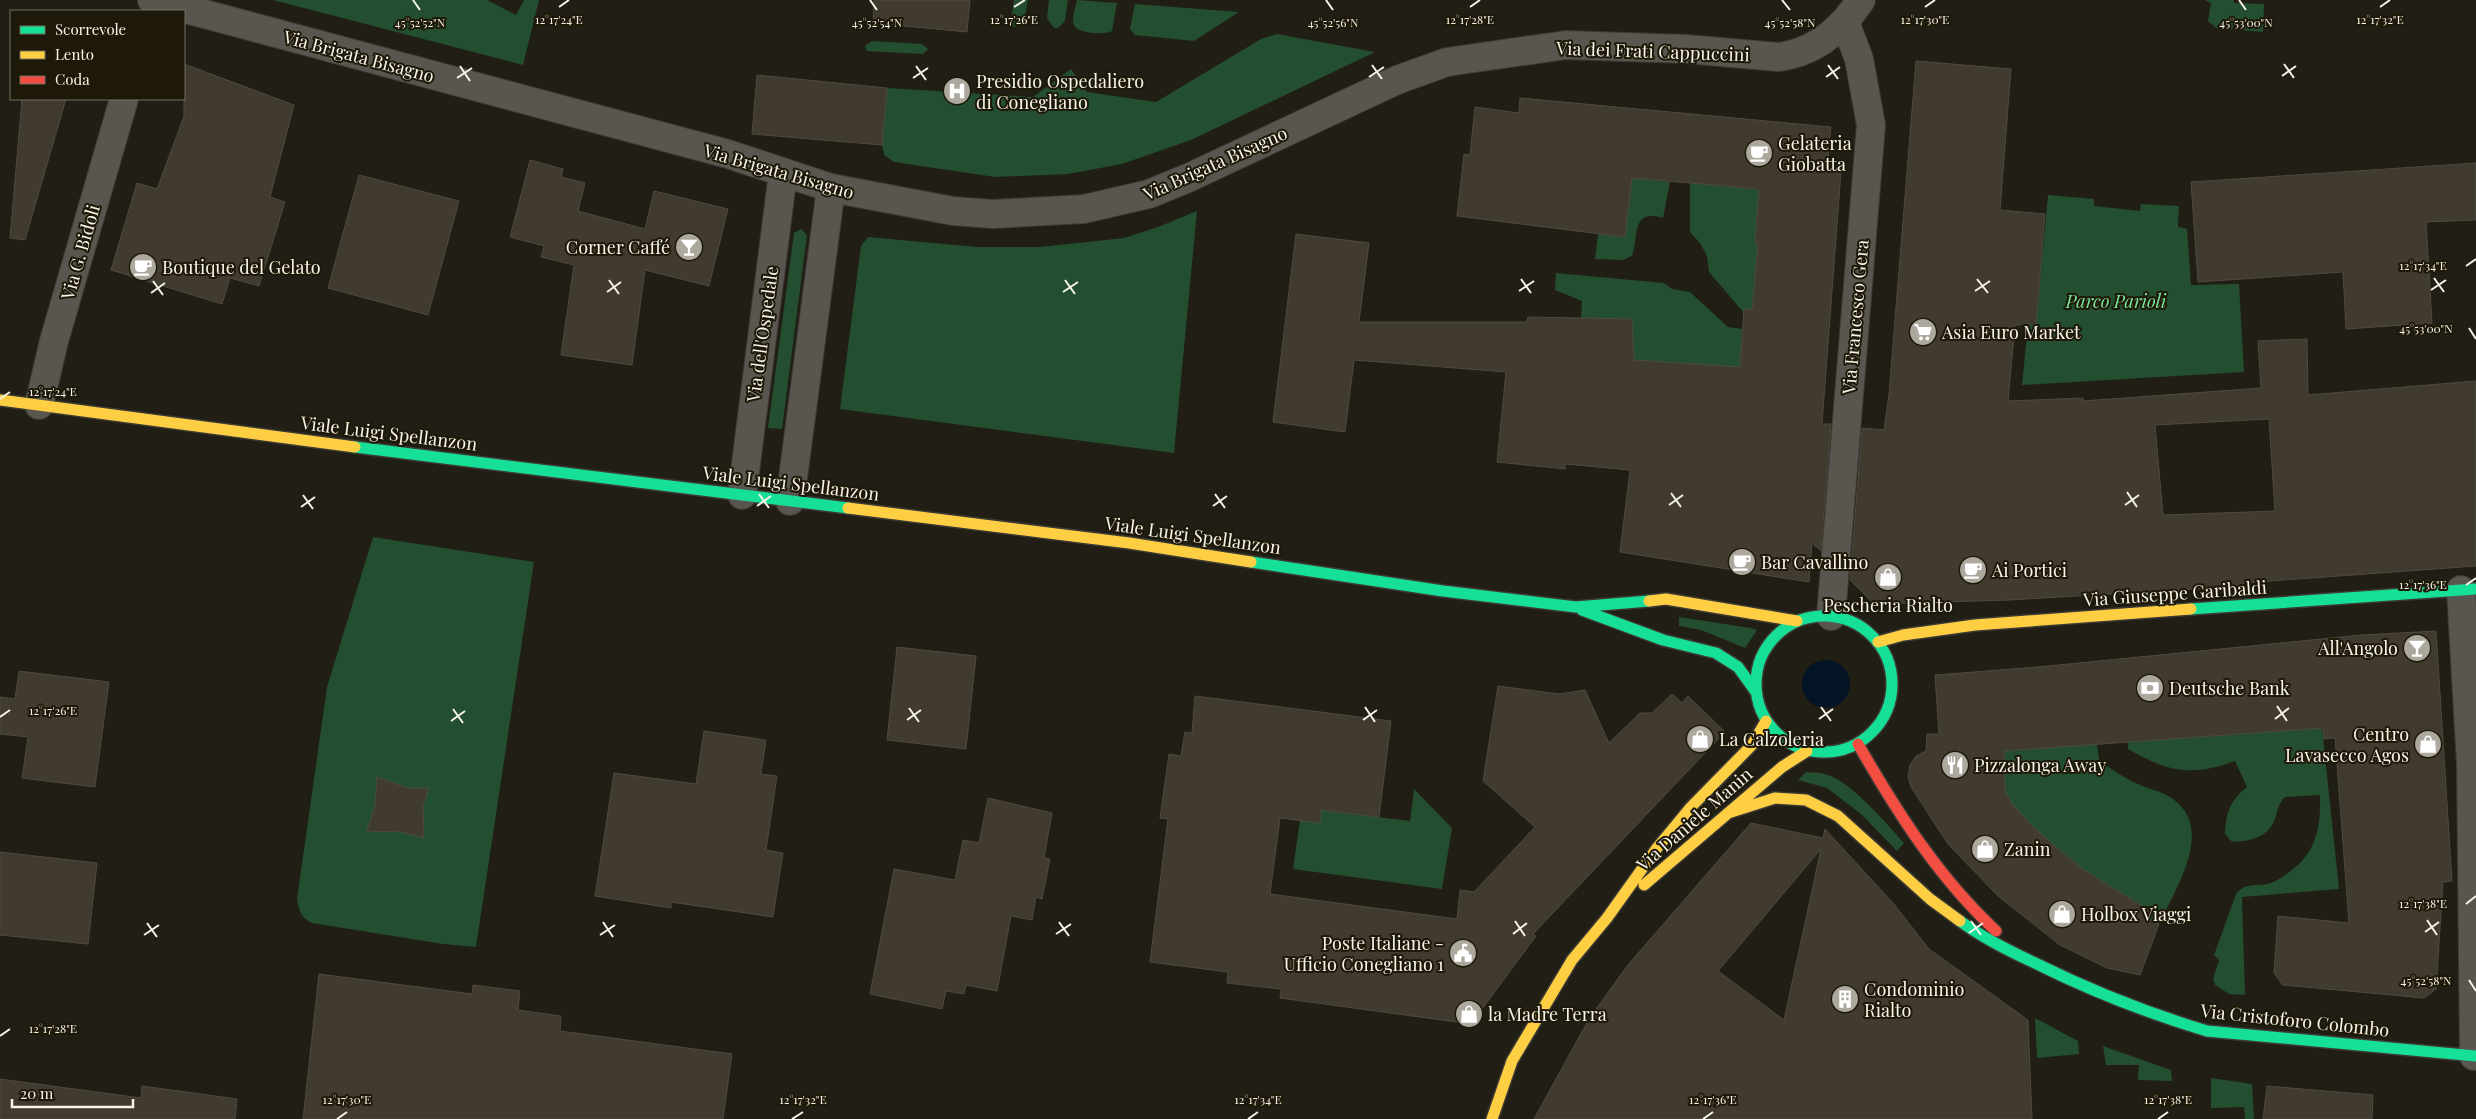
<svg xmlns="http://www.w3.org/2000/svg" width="2476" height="1119" font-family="'Playfair Display',serif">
	<rect width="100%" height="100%" fill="#211e15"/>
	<path fill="#234e2f" d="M273,0H487L516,15L524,0H539L523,65Z
		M1014,0H1028L1025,17L1016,27L1010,26Z
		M1049,0H1068L1065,21L1058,28H1054L1047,18Z
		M1077,0L1117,3L1112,31C1105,35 1078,34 1074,25C1071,19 1076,7 1077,0Z
		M2205,0H2234V3L2264,4L2263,32L2216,28L2208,21L2211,3Z
		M1135,4L1239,12L1194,41L1135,35L1130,29Z
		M1277,34L1375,52L1191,140L1122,164L1068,174L995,177L894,162L884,155L882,145L887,88L1033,97L1071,69L1087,92L1156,102L1261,39Z
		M872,41L922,44L928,49L923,54L867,51L865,46Z
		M1632,178L1670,182L1663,218C1630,208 1639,239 1632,256L1623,260L1595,259L1598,234L1625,237Z
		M1690,183L1764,190L1757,212L1755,243H1758L1752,310L1744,309V313L1709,272L1707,256L1700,243L1690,232Z
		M2048,195L2094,199V206L2140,211L2141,204L2179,206L2178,227L2187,229L2191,285L2239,284L2244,372L2022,385L2028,325L2036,324Z
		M1197,211L1174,453L840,409L861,246L868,237L977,247H1040L1124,238L1158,227Z
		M801,229L807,235L782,429L768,428L794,233Z
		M1556,273L1664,283L1672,289L1690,292L1728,327L1742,329L1740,367L1634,361L1632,320L1581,318L1582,301L1555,290Z
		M373,537L534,562L476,947L443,944L312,923C301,918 299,910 297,899L327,687Z
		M1679,617L1751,628L1757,630L1745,648L1701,630L1679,626Z
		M2322,728L2339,889L2242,897L2245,995L2229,994L2215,985L2213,979L2219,960L2214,955L2236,894C2245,883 2254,886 2267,884C2275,882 2281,878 2288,873C2316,854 2321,828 2320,795L2285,797C2278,804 2278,810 2275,819C2268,838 2250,841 2232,842L2225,834C2226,813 2230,800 2247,787L2235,761C2191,777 2168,772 2128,749V742Z
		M2097,744L2099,760C2111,769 2124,778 2138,784C2148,789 2161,791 2170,797C2217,827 2176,888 2159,924L2147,919L2150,911C2110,888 2024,836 2006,793C2002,782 2005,763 2004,751Z
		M1806,772C1812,773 1819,772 1825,774C1850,780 1887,824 1904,843L1897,851L1861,814L1827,788L1798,780Z
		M1414,789L1452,828L1442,889L1293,869L1300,820L1320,823L1321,810L1410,821Z
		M2035,1018L2078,1041L2079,1054L2037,1058Z
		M2103,1046L2171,1070L2172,1081L2138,1080L2139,1065H2106Z
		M2211,1078L2252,1084L2254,1119H2245L2244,1107L2211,1108Z"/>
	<path fill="#031524" d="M1802 684a24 24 0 1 1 48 0a24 24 0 1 1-48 0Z"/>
	<path fill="#413a2e" stroke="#4e4a42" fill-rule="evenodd" d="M874,0H970L967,32L873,23Z
		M1916,61L2011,69L2000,210L2045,214L2036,324L2015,325L2008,401L2083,398V401L2261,388L2258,341L2307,339L2308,395L2476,381V566L2243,583V585L2211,588L2010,600L1874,604L1850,580L1862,428L1884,430L1889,394ZM2269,419L2275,511L2163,515L2155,425Z
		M184,64L294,105L270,197L285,202L259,286L230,278L222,304L111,270L137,183L157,189L184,116Z
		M757,75L887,88L882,145L752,134Z
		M1520,98L1831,127L1827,170L1841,172L1822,424H1831L1821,551L1812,543L1809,582L1620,552L1630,470L1565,464V469L1497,462L1506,372L1354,360L1345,432L1273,422L1296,234L1369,243L1359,322H1527L1528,317L1632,319L1634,360L1740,367L1744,309L1752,310L1758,243H1755L1759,189L1632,178L1625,237L1457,216L1464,154L1470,155L1475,107L1519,113Z
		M22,99H66L25,240L10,238Z
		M530,160L563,169L561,177L585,183L578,211L645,229L654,191L728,209L709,286L645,270L632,365L561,355L574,265L541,257L544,246L510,237Z
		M2476,163V220L2426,222L2432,323L2346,329L2343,272L2198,282L2191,182Z
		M359,175L459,201L428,315L328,288Z
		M2436,631L2452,881L2443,882L2436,989L2424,998L2283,985L2274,973L2278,916L2349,923L2335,738L2324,739L2323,728L2004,751L2005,791L2013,805L2033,827L2081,868L2150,911L2147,919L2159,924L2140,975L2107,968L2060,945L1998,896L1948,844L1911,787L1908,776L1910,765L1916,756L1926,751L1927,734H1939L1935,675L2038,667L2362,635Z
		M897,647L976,656L966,749L887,740Z
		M19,671L109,682L95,787L22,778L28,737L0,734V697L15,699Z
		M1498,686L1559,694L1585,690L1609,743L1640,713H1652L1672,694L1682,703L1688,696L1725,732L1533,934L1536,936L1471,1024L1280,998L1281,989L1227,983L1228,972L1150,962L1168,819L1160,818L1169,754L1181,756L1185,732L1192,733L1195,696L1391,721L1379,817L1321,810L1320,823L1280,818L1270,894L1457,919L1460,890L1474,892L1535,827L1483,781Z
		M704,731L766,740L761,774L777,776L766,850L783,853L773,917L671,902V908L595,896L614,773L696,784Z
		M377,777L408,788H429L423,806L424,838L402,832L367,831L375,805Z
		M988,798L1052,813L1044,858L1050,859L1042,899L1036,897L1032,920L1011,916L997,991L966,985L964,994L946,991L942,1009L870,994L894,869L955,880L963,840L979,843Z
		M1751,823L1823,838L1825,829L1893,903L1929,949L2028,1020L2032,1119H1534L1589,1019L1627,966ZM1821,849L1784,1020L1718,971Z
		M0,852L97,863L88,944L0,935Z
		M319,974L472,994L473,985L520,991L518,1010L561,1016L560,1031L732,1054L723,1119H303Z
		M0,1079L141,1098L142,1086L237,1099L235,1119H0Z
		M2267,1086L2373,1095L2372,1119H2263Z"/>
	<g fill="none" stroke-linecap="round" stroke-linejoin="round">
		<g stroke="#3d3a34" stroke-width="30">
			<path id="street" d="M152,0L728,154L831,188L953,211L993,214L1084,209L1149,194L1188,178L1397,80L1447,62L1566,45L1686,49L1778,57C1815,53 1841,30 1861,0
				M39,405L54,341L124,99
				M742,495L783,173
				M790,501L831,188
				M2461,590L2471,764L2474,1056
				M1831,616L1871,125L1859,59L1845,22"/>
		</g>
		<g stroke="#3d3a34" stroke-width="14">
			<path id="fast" d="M355,447L848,508
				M1251,562L1443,591L1576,607L1649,601
				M2191,609L2476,589
				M1582,610L1663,640L1716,653L1738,667L1756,692
				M1756 684a68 68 0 1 1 136 0a68 68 0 1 1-136 0Z
				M1960,921C1983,938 2007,950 2033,962C2089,990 2147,1013 2207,1031L2476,1056"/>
		</g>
		<g stroke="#3d3a34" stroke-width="14">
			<path id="slow" d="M0,400L355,447
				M848,508L1129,543L1251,562
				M1649,601L1666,599L1797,621
				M1878,642L1903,635L1975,625L2191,609
				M1728,813L1775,798L1806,800L1838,816L1930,899L1960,921
				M1644,885L1782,767L1807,751
				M1492,1119L1512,1061L1572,960L1607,918L1657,848L1691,807L1752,745L1766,721"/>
		</g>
		<g stroke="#3d3a34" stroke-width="14">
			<path id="jam" d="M1858,744C1897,812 1938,877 1996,931"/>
		</g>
		<use href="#street" stroke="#58564e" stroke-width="28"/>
		<use href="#fast" stroke="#16e098" stroke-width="11"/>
		<use href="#slow" stroke="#ffcf43" stroke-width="11"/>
		<use href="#jam" stroke="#f24e42" stroke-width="11"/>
	</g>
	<path fill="none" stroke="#f7f3e8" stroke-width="2" d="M413,0L420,10M870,0L877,10M1326,0L1333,10M1782,0L1790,10M2239,0L2246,10M559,7L569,0M1014,7L1025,0M1470,7L1480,0M1925,7L1935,0M2380,7L2390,0M2284,64L2294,78M1372,65L1382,79M1828,65L1838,79M460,66L470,81M916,66L926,80M2282,76L2296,66M1369,77L1384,67M1826,77L1840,67M457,78L472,68M913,78L928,68M2466,266L2476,259M2434,278L2444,292M1521,279L1531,293M1977,279L1988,293M609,280L619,294M1065,280L1075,294M153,281L163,295M2431,290L2446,280M1519,291L1534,281M1975,291L1990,281M607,292L621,282M1063,292L1078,282M151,293L165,283M2469,328L2476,339M0,399L10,392M2127,492L2137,507M1671,493L1681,507M759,494L769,508M1215,494L1225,508M303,495L313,509M1669,505L1683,495M2125,505L2139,495M757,506L771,496M1213,506L1227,496M301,507L315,497M2466,585L2476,578M2277,706L2287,721M1365,707L1375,722M1821,707L1831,721M909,708L919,722M453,709L463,723M0,717L10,710M1819,719L1833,709M2275,719L2289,708M907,720L921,710M1363,720L1377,710M451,721L465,711M2466,904L2476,896M2427,920L2437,935M1515,921L1525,936M1971,921L1981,935M603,922L613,937M1059,922L1069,936M147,923L157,937M2425,932L2439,922M1969,933L1983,923M1056,934L1071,924M1513,934L1527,923M144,935L159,925M600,935L615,925M2469,980L2476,991M0,1036L10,1029M337,1119L347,1112M792,1119L803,1112M1248,1119L1258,1112M1703,1119L1713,1112M2158,1119L2168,1112"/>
	<defs>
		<g id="hospital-disc" transform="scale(1.4375)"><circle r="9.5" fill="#aca89e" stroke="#1d1807"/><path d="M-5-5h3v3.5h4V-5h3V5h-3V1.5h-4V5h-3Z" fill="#fff"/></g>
		<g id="cafe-disc" transform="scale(1.4375)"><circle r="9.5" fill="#aca89e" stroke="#1d1807"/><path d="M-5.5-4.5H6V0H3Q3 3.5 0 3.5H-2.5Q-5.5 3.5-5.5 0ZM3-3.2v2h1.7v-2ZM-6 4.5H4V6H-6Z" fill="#fff"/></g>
		<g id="bar-disc" transform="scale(1.4375)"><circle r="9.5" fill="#aca89e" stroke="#1d1807"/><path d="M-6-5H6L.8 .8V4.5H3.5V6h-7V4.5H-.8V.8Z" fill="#fff"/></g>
		<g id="supermarket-disc" transform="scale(1.4375)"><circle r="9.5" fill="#aca89e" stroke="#1d1807"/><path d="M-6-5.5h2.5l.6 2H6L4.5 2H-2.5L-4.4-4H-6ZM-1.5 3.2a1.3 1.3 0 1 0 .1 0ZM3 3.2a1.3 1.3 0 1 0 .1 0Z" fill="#fff"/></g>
		<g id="shop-disc" transform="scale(1.4375)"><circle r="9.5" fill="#aca89e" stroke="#1d1807"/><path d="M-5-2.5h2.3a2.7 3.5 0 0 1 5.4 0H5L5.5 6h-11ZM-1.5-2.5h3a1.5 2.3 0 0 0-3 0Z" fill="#fff"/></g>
		<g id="bank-disc" transform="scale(1.4375)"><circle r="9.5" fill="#aca89e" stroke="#1d1807"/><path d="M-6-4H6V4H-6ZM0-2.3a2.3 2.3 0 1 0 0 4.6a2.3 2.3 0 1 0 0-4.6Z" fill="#fff"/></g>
		<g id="restaurant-disc" transform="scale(1.4375)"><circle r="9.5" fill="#aca89e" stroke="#1d1807"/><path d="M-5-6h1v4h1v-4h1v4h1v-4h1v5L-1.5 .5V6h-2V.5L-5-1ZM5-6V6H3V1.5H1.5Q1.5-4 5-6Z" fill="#fff"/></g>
		<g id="civic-disc" transform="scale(1.4375)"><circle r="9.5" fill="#aca89e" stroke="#1d1807"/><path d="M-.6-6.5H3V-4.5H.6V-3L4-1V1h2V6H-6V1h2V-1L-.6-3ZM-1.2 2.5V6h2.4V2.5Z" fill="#fff"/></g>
		<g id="building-disc" transform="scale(1.4375)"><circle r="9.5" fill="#aca89e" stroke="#1d1807"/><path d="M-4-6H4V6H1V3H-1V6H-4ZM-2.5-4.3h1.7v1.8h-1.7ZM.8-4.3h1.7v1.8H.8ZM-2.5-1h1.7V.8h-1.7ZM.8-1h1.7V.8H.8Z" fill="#fff"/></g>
	</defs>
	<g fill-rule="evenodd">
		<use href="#hospital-disc" x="957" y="91"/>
		<use href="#cafe-disc" x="1759" y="153"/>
		<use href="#bar-disc" x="689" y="247"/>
		<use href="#cafe-disc" x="143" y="267"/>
		<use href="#supermarket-disc" x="1923" y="332"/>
		<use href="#cafe-disc" x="1742" y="562"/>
		<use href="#cafe-disc" x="1973" y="570"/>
		<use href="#shop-disc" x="1888" y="577"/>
		<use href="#bar-disc" x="2417" y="648"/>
		<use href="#bank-disc" x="2150" y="688"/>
		<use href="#shop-disc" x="1700" y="739"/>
		<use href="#shop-disc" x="2428" y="744"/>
		<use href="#restaurant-disc" x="1955" y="765"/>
		<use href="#shop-disc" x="1985" y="849"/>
		<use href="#shop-disc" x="2062" y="914"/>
		<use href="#civic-disc" x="1463" y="953"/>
		<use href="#building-disc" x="1845" y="999"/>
		<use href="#shop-disc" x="1469" y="1014"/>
	</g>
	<g text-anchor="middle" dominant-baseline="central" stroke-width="4" stroke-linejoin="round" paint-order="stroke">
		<g font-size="18" fill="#f7f3e8" stroke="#1d1807">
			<text transform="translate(1653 51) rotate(2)">Via dei Frati Cappuccini</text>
			<text transform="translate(359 56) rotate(15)">Via Brigata Bisagno</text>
			<text transform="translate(1215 163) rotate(-24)">Via Brigata Bisagno</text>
			<text transform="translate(779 171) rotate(16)">Via Brigata Bisagno</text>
			<text transform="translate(80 252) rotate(-74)">Via G. Bidoli</text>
			<text transform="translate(1855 317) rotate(-85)">Via Francesco Gera</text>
			<text transform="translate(762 334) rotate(-82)">Via dell'Ospedale</text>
			<text transform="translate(389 433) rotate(7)">Viale Luigi Spellanzon</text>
			<text transform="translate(791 483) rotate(7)">Viale Luigi Spellanzon</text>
			<text transform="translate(1193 535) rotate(8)">Viale Luigi Spellanzon</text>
			<text transform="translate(2175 593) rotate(-4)">Via Giuseppe Garibaldi</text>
			<text transform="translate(1694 819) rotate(-41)">Via Daniele Manin</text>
			<text transform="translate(2295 1020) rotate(6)">Via Cristoforo Colombo</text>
		</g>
		<g font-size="18" fill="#f7f3e8" stroke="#1d1807" text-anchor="start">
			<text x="976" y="81">Presidio Ospedaliero<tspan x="976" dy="21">di Conegliano</tspan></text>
			<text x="1778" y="143">Gelateria<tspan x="1778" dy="21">Giobatta</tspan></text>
			<text x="670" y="247" text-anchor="end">Corner Caffé</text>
			<text x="162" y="267">Boutique del Gelato</text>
			<text x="1942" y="332">Asia Euro Market</text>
			<text x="1761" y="562">Bar Cavallino</text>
			<text x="1992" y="570">Ai Portici</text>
			<text x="1888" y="605" text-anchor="middle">Pescheria Rialto</text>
			<text x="2398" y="648" text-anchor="end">All'Angolo</text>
			<text x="2169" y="688">Deutsche Bank</text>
			<text x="2409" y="734" text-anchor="end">Centro<tspan x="2409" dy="21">Lavasecco Agos</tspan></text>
			<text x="1719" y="739">La Calzoleria</text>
			<text x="1974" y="765">Pizzalonga Away</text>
			<text x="2004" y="849">Zanin</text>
			<text x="2081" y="914">Holbox Viaggi</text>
			<text x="1444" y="943" text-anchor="end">Poste Italiane -<tspan x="1444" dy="21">Ufficio Conegliano 1</tspan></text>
			<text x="1864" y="989">Condominio<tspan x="1864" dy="21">Rialto</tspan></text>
			<text x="1488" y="1014">la Madre Terra</text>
		</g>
		<g font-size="18" font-style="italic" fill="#7ae79a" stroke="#1d1807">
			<text x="2116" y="301">Parco Parioli</text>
		</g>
	</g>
	<g font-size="12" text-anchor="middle" fill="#f7f3e8" stroke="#1d1807" stroke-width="4" stroke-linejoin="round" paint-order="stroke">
		<text x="559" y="24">12°17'24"E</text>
		<text x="1014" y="24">12°17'26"E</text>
		<text x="1470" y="24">12°17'28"E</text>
		<text x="1925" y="24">12°17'30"E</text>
		<text x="2380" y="24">12°17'32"E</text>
		<text x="420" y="27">45°52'52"N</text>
		<text x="877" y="27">45°52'54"N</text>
		<text x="1333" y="27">45°52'56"N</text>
		<text x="1790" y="27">45°52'58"N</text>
		<text x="2246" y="27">45°53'00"N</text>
		<text x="2423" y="270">12°17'34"E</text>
		<text x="2426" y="333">45°53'00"N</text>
		<text x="53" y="396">12°17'24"E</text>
		<text x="2423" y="589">12°17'36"E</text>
		<text x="53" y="715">12°17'26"E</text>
		<text x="2423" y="908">12°17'38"E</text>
		<text x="2426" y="985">45°52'58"N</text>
		<text x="53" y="1033">12°17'28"E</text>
		<text x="347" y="1104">12°17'30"E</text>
		<text x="803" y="1104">12°17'32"E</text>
		<text x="1258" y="1104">12°17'34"E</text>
		<text x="1713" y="1104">12°17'36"E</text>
		<text x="2168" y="1104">12°17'38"E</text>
	</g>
	<rect x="10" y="10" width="175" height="90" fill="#1d1807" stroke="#747061"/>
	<rect x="20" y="26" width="25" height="8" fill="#16e098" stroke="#747061"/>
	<text x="55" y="35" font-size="15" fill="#f7f3e8">Scorrevole</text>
	<rect x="20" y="51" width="25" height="8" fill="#ffcf43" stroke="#747061"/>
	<text x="55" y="60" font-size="15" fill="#f7f3e8">Lento</text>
	<rect x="20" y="76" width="25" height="8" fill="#f24e42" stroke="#747061"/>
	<text x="55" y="85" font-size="15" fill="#f7f3e8">Coda</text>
	<path d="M12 1099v8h121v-8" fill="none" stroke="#f7f3e8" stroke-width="2.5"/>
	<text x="20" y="1099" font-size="15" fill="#f7f3e8" stroke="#1d1807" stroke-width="4" paint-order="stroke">20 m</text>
</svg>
